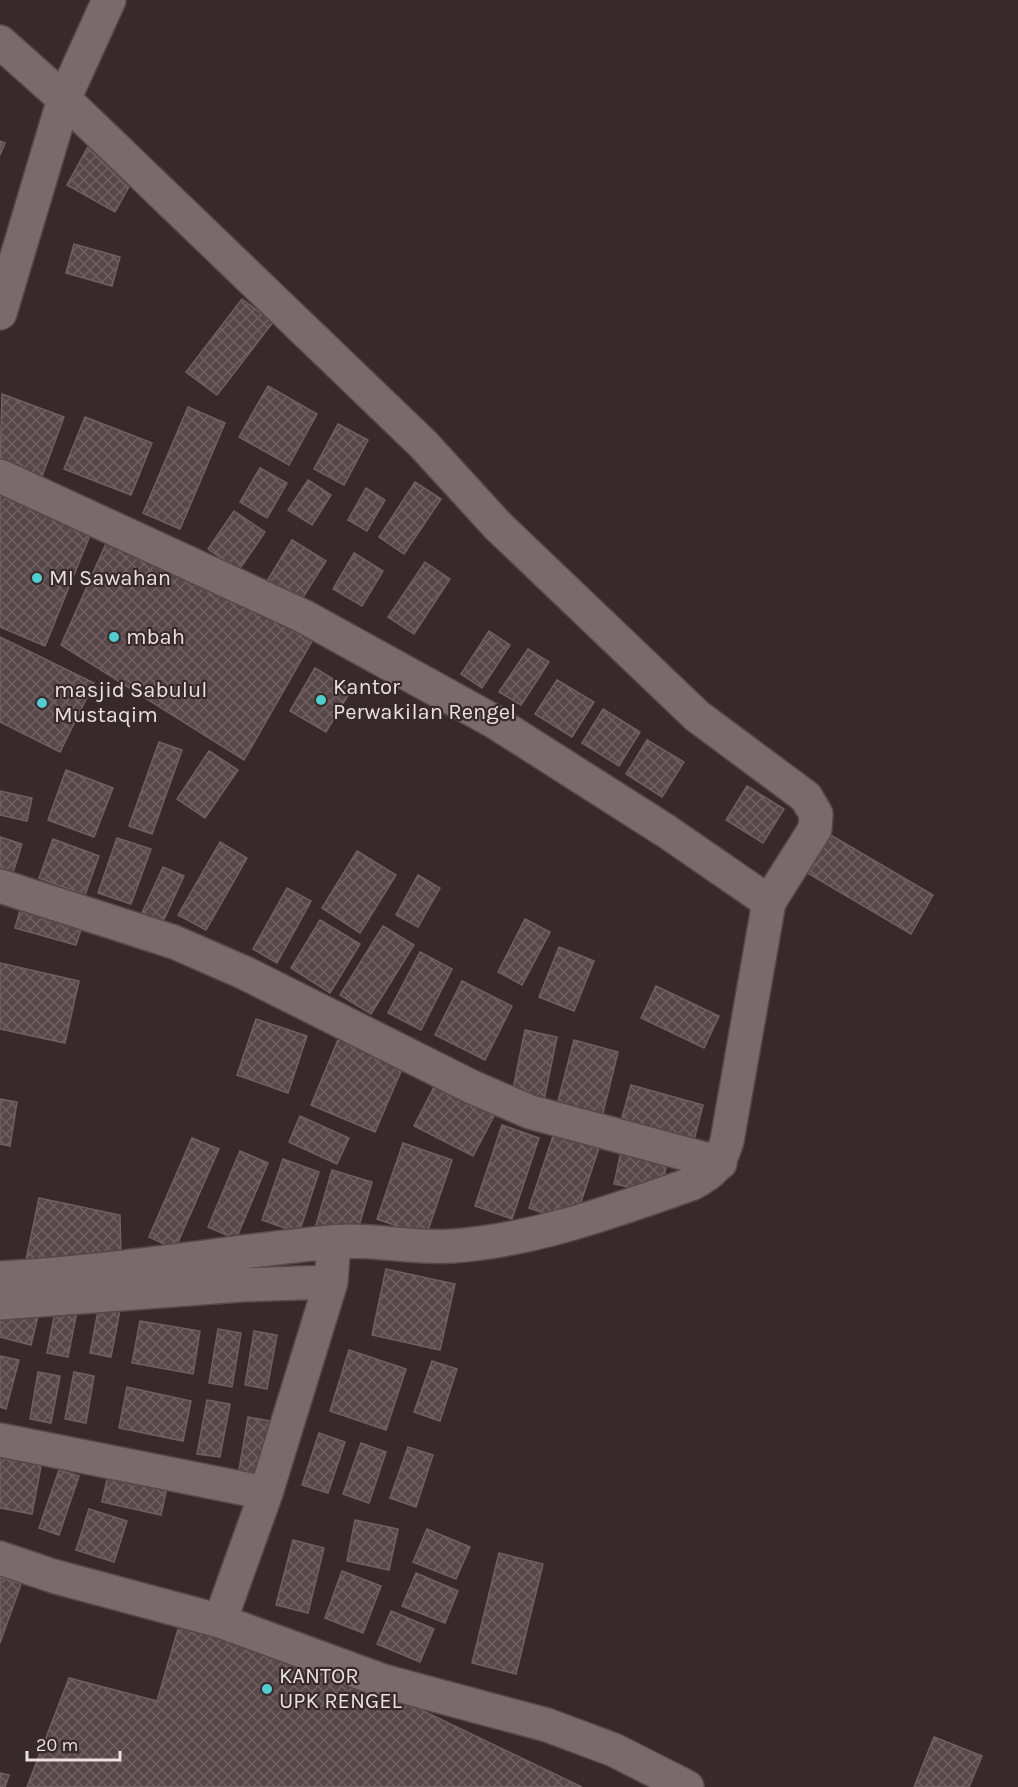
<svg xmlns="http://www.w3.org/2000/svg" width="1018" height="1787" font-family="Karla,sans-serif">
	<defs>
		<pattern id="building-cross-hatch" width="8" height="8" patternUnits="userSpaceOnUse" patternTransform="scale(1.5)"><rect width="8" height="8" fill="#574748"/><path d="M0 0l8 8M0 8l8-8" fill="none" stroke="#6f6162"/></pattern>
	</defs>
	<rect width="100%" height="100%" fill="#382a2b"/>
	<path fill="url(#building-cross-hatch)" stroke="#706061" stroke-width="1.5" d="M0,141L5,143L0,155Z
		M89,145L137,172L115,212L67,185Z
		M74,244L120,257L112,286L66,273Z
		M242,299L273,322L217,395L186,372Z
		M268,386L317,414L289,465L239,437Z
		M2,394L64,417L41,479L0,464Z
		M188,407L225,423L180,529L143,513Z
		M85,417L152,443L131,495L64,469Z
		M338,424L368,440L344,485L314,469Z
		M260,468L287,483L267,518L240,502Z
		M308,480L331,495L312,525L288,510Z
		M415,482L441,499L404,554L379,537Z
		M366,488L385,500L367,531L348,520Z
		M0,490L93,528L45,646L0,627Z
		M234,511L265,532L239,570L208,549Z
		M109,537L316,634L244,760L61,645Z
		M292,540L326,561L300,602L267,581Z
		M354,553L383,571L362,606L333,589Z
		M425,562L450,579L414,634L388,617Z
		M489,631L510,645L482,688L461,674Z
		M0,637L94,683L60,752L0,722Z
		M528,649L549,662L521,705L499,692Z
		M315,668L351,690L326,732L290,711Z
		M557,680L594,702L572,737L535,714Z
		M603,709L640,732L619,766L582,743Z
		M647,740L684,762L662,797L626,774Z
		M159,742L182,750L152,834L129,826Z
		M209,751L238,770L205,818L177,799Z
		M66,770L113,788L94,837L48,820Z
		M747,786L784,809L763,843L726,820Z
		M0,791L32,798L27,821L0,815Z
		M822,830L933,895L911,934L799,868Z
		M0,837L22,844L10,882L0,879Z
		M117,838L151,849L131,904L98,893Z
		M53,839L99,856L85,895L39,878Z
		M220,842L247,858L206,930L178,915Z
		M357,851L396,875L360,933L322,908Z
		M163,867L184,876L161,926L140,917Z
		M418,875L440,888L418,927L396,915Z
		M287,888L311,901L277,963L253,949Z
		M22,903L84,920L76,945L15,928Z
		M525,919L550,932L522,985L498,972Z
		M320,920L360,944L330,993L291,968Z
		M383,926L414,945L371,1014L340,995Z
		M559,947L594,961L574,1011L539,997Z
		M420,952L452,969L421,1030L388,1013Z
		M0,963L79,981L65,1043L0,1029Z
		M462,981L512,1006L485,1060L435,1035Z
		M656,986L719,1016L704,1048L641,1018Z
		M256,1019L307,1036L288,1093L237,1075Z
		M525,1030L557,1037L542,1110L510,1104Z
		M340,1035L405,1062L375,1132L311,1105Z
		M574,1040L618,1052L601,1121L556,1109Z
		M436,1083L495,1114L473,1156L414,1126Z
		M631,1085L703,1105L692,1148L619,1128Z
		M0,1099L17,1102L10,1146L0,1144Z
		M300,1116L349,1138L337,1164L289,1142Z
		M502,1125L539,1138L512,1219L475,1206Z
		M554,1133L599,1148L574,1223L529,1208Z
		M192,1138L219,1149L175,1249L149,1237Z
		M403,1143L452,1160L426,1236L377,1219Z
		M240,1151L268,1163L236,1239L208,1227Z
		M621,1152L667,1162L661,1194L614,1184Z
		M283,1159L319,1172L299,1233L262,1220Z
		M332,1170L372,1182L356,1236L316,1225Z
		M39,1198L120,1215L121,1260L25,1265Z
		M386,1269L455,1284L440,1350L372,1335Z
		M99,1306L120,1310L111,1357L90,1353Z
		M0,1307L38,1316L31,1345L0,1337Z
		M56,1307L77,1311L68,1357L47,1353Z
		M140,1321L200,1331L193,1374L132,1363Z
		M218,1329L241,1333L232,1387L209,1383Z
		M254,1331L277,1335L267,1389L245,1385Z
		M349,1350L406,1369L386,1430L330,1411Z
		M0,1356L19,1360L6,1409L0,1407Z
		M432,1361L457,1369L440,1421L414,1412Z
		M38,1372L60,1376L51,1423L30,1419Z
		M74,1372L94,1376L86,1423L65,1419Z
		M127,1387L191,1401L183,1441L119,1428Z
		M207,1400L230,1404L220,1457L197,1454Z
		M248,1417L271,1421L261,1475L239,1470Z
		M319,1433L345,1442L328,1493L302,1485Z
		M361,1443L386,1452L369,1503L343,1494Z
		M408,1447L433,1455L416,1507L390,1498Z
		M0,1452L42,1461L32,1514L0,1508Z
		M59,1470L79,1476L59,1535L39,1528Z
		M109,1470L168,1483L161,1515L102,1502Z
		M89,1509L127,1521L114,1562L76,1550Z
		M355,1520L398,1529L389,1570L347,1561Z
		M427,1529L470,1547L456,1579L413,1562Z
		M293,1540L324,1548L308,1613L276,1605Z
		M499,1553L543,1564L516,1674L472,1663Z
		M342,1571L381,1586L363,1633L325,1618Z
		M416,1573L458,1591L445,1623L402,1606Z
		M0,1577L21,1584L0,1643Z
		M391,1611L434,1629L420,1662L377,1644Z
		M183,1612L415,1707L582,1787H27L69,1678L157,1701Z
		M934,1737L982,1756L969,1787H914Z
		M0,1773L9,1775L5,1787H0Z"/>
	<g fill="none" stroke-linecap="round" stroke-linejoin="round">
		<g stroke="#544848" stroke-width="36">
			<path id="minor" d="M0,42L64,99L423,444L498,526L697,716L806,797L816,814L815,829L769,902L727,1141C719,1166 714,1172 691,1184C613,1211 536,1240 453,1246C413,1249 371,1238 331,1242C220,1253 111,1272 0,1278
				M0,476L303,616L495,722L666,831L769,902
				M0,886L174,942L245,973L472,1087L530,1112L720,1163
				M0,1303L241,1285L331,1282
				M0,1440L266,1493
				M0,1558L53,1576L220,1621L383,1681L547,1725L614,1750L687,1787
				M220,1621L266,1493L331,1282L334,1242"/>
		</g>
		<g stroke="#544848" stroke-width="36">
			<path id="tertiary" d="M0,313L64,99L109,0"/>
		</g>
		<use href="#minor" stroke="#7b6a6b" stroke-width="33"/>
		<use href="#tertiary" stroke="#7b6a6b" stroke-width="33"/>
	</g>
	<g fill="#52cdce" stroke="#382a2b" stroke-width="2">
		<circle cx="37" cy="578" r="6"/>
		<circle cx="114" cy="637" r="6"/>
		<circle cx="321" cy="700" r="6"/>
		<circle cx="42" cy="703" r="6"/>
		<circle cx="267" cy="1689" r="6"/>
	</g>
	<g text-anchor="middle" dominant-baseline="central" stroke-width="4.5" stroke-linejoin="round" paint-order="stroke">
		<g font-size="22" fill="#e9e0e0" stroke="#382a2b" text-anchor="start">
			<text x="49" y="578">MI Sawahan</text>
			<text x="126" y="637">mbah</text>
			<text x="333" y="687">Kantor<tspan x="333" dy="25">Perwakilan Rengel</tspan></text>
			<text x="54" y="690">masjid Sabulul<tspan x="54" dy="25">Mustaqim</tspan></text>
			<text x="279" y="1676">KANTOR<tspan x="279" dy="25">UPK RENGEL</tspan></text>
		</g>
	</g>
	<path d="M27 1751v9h93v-9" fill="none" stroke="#e9e0e0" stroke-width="3"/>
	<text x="36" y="1751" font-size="18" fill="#e9e0e0" stroke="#382a2b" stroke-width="4.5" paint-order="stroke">20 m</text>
</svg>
